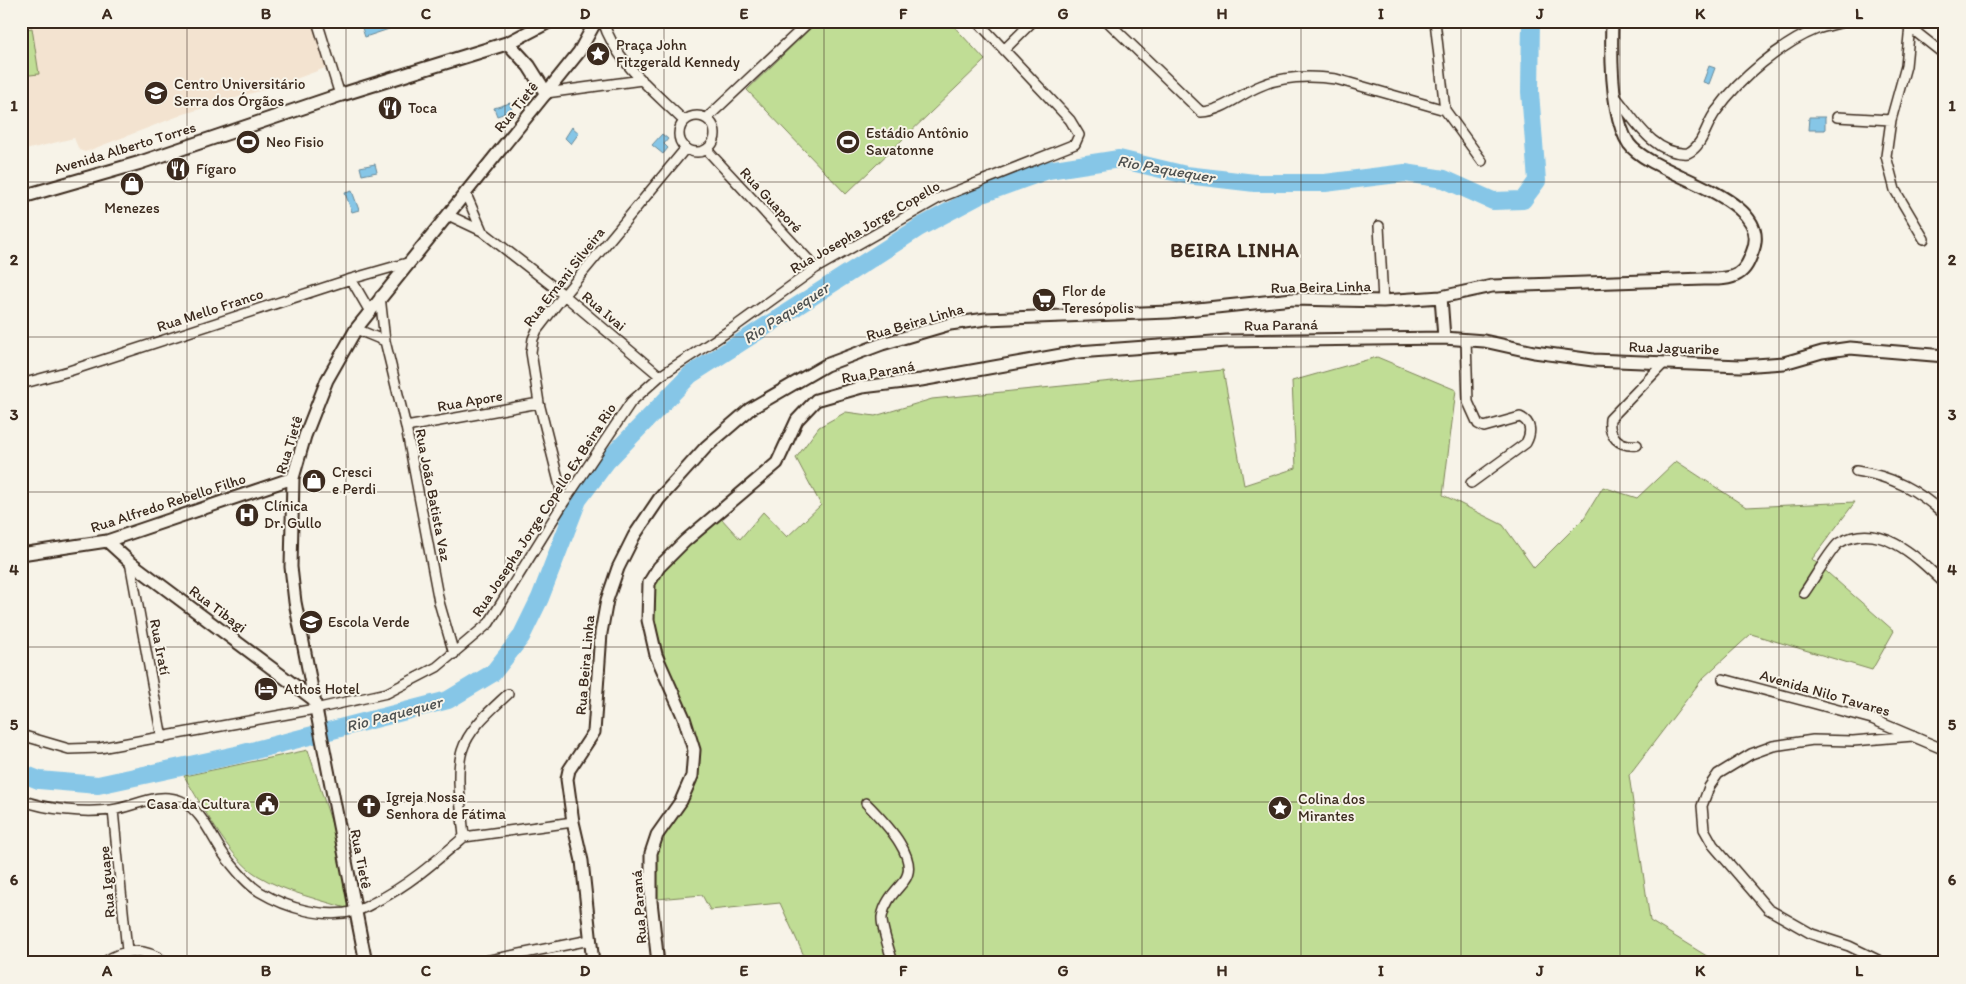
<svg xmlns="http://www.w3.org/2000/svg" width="1966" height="984" font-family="Itim,sans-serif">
	<rect width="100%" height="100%" fill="#f7f3e8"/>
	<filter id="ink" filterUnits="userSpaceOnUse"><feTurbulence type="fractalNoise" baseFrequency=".02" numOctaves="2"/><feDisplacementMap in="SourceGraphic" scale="10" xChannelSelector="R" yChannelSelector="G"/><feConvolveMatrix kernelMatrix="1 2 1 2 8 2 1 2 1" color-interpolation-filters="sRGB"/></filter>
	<g filter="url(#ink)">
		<path fill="#f3e3d0" d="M21,21H312L328,67L282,84L184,114L85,152L79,150L74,138L21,151Z"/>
		<path fill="#c0dd95" stroke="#7e845a" d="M818,21H949L985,60L846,194L747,90Z
			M32,28L39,74L21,76V30Z
			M1377,357L1456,390L1443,495L1503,525L1534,568L1584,518L1603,487L1637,498L1676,461L1746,507L1855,502L1812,559L1894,631L1872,670L1751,634L1703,678L1629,775L1650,921L1718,963H793L805,958L780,903L710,910L702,895L657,899L655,852L688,774L691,748L654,621L650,598L658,575L720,517L740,539L763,512L787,537L821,505L796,458L819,427L846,412L875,416L932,399L1223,370L1244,485L1296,468L1292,381Z
			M308,750L351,883L355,911C323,900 286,893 257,875C229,858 202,805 184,776Z"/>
		<path fill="#86c6e7" stroke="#688897" d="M372,21H386L389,29L365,37L361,25Z
			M1709,66L1715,68L1709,84L1703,82Z
			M510,103L512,111L497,116L494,108Z
			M1809,117H1825V130H1808Z
			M572,127L579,133L571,144L565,138Z
			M662,134L668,139L664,144L668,148L663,154L652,145Z
			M375,164L377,172L362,175L360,167Z
			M352,191L359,210L352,212L345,193Z"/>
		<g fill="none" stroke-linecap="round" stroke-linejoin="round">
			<path stroke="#86c6e7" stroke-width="18" d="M21,773L39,780L98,785L236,755L448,700L493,673L521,637L540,598L578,500L607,461L690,375L920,227L982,194L1048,170L1119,159L1186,175L1255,183H1325L1405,173L1444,179L1493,201L1523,200L1537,181L1530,92L1531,21"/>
			<g stroke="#3b2a1e" stroke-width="12">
				<path id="street" d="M317,21L340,95
					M603,21C615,62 654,91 684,121
					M1107,21L1201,112C1223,111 1240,94 1260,86C1283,76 1313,76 1336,79L1445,110
					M1435,21L1445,110L1482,161
					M1902,21L1945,55
					M1910,25L1906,66L1891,120L1886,156L1895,190L1924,239
					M1004,50L1033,21
					M546,93L642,80
					M1615,96C1634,119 1654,156 1688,153C1704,145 1706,123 1717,110C1739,79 1782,43 1817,29C1827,26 1837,24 1847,21
					M679 134a18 18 0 1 1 36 0a18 18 0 1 1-36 0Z
					M1837,117L1891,120
					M707,118L810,21
					M707,150L816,268
					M465,192L482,231
					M448,215L482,231L564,295L660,376
					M1379,226L1383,301
					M351,279L369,310
					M380,296L385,341L406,427L439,602L454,654
					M356,329L385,341
					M1466,340L1468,402L1478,424L1484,427L1520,417C1531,422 1532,432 1526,443L1471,483
					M21,384L69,371L351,279L407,263
					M406,427L539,403
					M1637,445C1619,447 1608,436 1610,419L1664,363
					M1856,471C1892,476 1918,490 1945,515
					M564,502L539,403L531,352L533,339L537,330L564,295L685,149
					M130,562L162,738
					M1804,593C1811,584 1832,547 1839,543C1880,519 1918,558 1945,584
					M1723,679L1872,719L1945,750
					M21,735L69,749L100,748L315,709L387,693L437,667L489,623L564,502L631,402L660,376L733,328L816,268L939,198L1075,144L1079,135L1070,120L977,21
					M21,800C48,810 83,813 111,810C135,807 157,791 181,801C204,811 213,842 228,860C237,871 247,884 260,892C287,908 324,919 355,911C362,910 369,905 375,902C409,885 436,861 464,837
					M866,803C881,819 922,858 904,881C894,893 885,901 882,917C881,927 890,952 893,963
					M113,810L127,951
					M464,837C462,812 455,775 462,751C469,728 491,710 508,694
					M464,837L573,822
					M103,963C124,948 145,947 167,963
					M475,963L590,940
					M1884,963L1849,946L1812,934L1768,909L1713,845L1704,829L1702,806L1709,787L1718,774L1751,754L1773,746L1813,740L1853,741L1913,736"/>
			</g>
			<g stroke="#3b2a1e" stroke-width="15">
				<path id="secondary" d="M1441,297L1444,338L1484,341L1534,352L1593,360L1741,366L1784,363L1822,352L1850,348L1945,356
					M107,541L130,562L313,699
					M21,554L107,541L293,478
					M366,963L295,602L291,567L293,478L305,436L327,380L356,329L579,52L596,21
					M593,963L582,861L573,822L567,779L569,770L594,732L601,633L607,600L618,568L634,536L659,499L706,447L750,409L826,365L882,344L950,324L986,319L1169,312L1293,299L1383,301L1441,297L1492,286L1704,279C1714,279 1729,280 1738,274C1746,269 1749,261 1752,253C1777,196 1653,177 1629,144C1611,118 1611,54 1612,21
					M658,963L651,901V853L657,835L681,801L692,776L694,750L684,718L656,655L648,620L649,583L659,567L685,541L777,463L797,420L816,400L862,387L921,380L1078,352L1227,341L1444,338"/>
			</g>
			<g stroke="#3b2a1e" stroke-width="16">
				<path id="primary" d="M508,43L529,66L546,93
					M21,197L139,163L340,95L508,43L550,21"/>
			</g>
			<use href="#street" stroke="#f7f3e8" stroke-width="9"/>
			<use href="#secondary" stroke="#f7f3e8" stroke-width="11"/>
			<use href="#primary" stroke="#f7f3e8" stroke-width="12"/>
		</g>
	</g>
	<path fill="none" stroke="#3b2a1e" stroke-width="1" stroke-opacity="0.55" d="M187,21V963M346,21V963M505,21V963M664,21V963M824,21V963M983,21V963M1142,21V963M1301,21V963M1461,21V963M1620,21V963M1779,21V963M21,182H1945M21,337H1945M21,492H1945M21,647H1945M21,802H1945"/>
	<defs>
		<g id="sight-disc" transform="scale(1.25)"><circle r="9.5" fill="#3b2a1e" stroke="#f7f3e8"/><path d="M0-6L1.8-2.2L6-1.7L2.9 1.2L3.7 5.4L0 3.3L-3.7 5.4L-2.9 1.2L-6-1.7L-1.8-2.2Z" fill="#fff"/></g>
		<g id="university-disc" transform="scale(1.25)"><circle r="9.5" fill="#3b2a1e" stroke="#f7f3e8"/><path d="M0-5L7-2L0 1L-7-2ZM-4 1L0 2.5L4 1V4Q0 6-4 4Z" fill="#fff"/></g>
		<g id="restaurant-disc" transform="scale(1.25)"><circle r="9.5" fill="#3b2a1e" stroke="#f7f3e8"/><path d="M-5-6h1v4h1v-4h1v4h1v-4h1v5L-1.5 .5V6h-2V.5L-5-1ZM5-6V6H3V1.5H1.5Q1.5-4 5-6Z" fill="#fff"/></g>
		<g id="stadium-disc" transform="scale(1.25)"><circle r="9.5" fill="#3b2a1e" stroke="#f7f3e8"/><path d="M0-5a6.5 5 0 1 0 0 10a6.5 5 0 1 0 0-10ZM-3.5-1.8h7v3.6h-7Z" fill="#fff"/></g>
		<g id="shop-disc" transform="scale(1.25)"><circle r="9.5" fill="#3b2a1e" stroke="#f7f3e8"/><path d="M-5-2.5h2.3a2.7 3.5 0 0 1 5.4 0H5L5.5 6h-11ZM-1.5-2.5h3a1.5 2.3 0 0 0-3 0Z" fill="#fff"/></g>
		<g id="supermarket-disc" transform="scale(1.25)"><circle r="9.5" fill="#3b2a1e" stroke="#f7f3e8"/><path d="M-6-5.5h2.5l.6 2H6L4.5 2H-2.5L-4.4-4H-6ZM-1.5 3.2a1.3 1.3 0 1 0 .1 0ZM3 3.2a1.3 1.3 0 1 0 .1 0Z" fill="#fff"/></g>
		<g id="hospital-disc" transform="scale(1.25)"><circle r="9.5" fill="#3b2a1e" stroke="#f7f3e8"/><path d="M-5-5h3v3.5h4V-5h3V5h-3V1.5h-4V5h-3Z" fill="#fff"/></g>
		<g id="school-disc" transform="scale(1.25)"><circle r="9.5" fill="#3b2a1e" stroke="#f7f3e8"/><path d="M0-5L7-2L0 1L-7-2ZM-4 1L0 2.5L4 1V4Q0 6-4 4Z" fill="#fff"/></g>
		<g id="hotel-disc" transform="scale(1.25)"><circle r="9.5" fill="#3b2a1e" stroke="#f7f3e8"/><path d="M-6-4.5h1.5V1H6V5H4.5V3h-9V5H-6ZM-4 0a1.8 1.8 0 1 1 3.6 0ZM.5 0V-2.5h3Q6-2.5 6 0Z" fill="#fff"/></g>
		<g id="civic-disc" transform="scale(1.25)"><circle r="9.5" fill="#3b2a1e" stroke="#f7f3e8"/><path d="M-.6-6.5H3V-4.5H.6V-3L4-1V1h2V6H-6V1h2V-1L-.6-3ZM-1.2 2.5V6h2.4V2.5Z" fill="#fff"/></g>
		<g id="church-disc" transform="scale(1.25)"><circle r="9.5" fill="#3b2a1e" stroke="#f7f3e8"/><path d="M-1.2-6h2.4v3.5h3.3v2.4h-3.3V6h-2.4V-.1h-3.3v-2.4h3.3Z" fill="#fff"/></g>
	</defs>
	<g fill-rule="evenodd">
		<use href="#sight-disc" x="598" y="54"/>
		<use href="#university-disc" x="156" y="93"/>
		<use href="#restaurant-disc" x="390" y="108"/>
		<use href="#stadium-disc" x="248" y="142"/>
		<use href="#stadium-disc" x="848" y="142"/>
		<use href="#restaurant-disc" x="178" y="169"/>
		<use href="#shop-disc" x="132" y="184"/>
		<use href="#supermarket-disc" x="1044" y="300"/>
		<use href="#shop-disc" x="314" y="481"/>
		<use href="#hospital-disc" x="247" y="515"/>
		<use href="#school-disc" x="311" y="622"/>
		<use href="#hotel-disc" x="266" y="689"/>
		<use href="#civic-disc" x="267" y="804"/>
		<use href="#church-disc" x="369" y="806"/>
		<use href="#sight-disc" x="1280" y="808"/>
	</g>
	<g text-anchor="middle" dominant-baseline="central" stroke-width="4" stroke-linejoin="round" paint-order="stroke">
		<g font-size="15" fill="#3b2a1e" stroke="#f7f3e8" text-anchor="start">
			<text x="616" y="45">Praça John<tspan x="616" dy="17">Fitzgerald Kennedy</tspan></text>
			<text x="174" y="84">Centro Universitário<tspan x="174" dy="17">Serra dos Órgãos</tspan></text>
			<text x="408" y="108">Toca</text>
			<text x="866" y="133">Estádio Antônio<tspan x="866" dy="17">Savatonne</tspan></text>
			<text x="266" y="142">Neo Fisio</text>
			<text x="196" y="169">Fígaro</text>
			<text x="132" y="208" text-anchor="middle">Menezes</text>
			<text x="1062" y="291">Flor de<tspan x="1062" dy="17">Teresópolis</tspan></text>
			<text x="332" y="472">Cresci<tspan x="332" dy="17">e Perdi</tspan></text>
			<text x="264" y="506">Clínica<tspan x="264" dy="17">Dr. Gullo</tspan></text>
			<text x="328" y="622">Escola Verde</text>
			<text x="284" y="689">Athos Hotel</text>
			<text x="386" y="797">Igreja Nossa<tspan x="386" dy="17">Senhora de Fátima</tspan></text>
			<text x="1298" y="799">Colina dos<tspan x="1298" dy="17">Mirantes</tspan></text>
			<text x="250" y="804" text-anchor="end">Casa da Cultura</text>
		</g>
		<g font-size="15" fill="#3b2a1e" stroke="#f7f3e8">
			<text transform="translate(516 107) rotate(-51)">Rua Tietê</text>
			<text transform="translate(125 148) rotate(-17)">Avenida Alberto Torres</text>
			<text transform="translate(771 200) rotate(47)">Rua Guaporé</text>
			<text transform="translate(865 227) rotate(-30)">Rua Josepha Jorge Copello</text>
			<text transform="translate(564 277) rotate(-52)">Rua Ernani Silveira</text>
			<text transform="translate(1321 287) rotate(-1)">Rua Beira Linha</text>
			<text transform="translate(210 310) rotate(-18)">Rua Mello Franco</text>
			<text transform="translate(604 311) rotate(40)">Rua Ivai</text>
			<text transform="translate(915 322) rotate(-16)">Rua Beira Linha</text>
			<text transform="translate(1281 325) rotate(-1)">Rua Paraná</text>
			<text transform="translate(1674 348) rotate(2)">Rua Jaguaribe</text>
			<text transform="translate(878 372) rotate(-10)">Rua Paraná</text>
			<text transform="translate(470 401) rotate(-10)">Rua Apore</text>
			<text transform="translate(289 445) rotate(-73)">Rua Tietê</text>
			<text transform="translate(433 495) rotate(79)">Rua João Batista Vaz</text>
			<text transform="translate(168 503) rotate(-18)">Rua Alfredo Rebello Filho</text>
			<text transform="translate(544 510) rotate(-57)">Rua Josepha Jorge Copello Ex Beira Rio</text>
			<text transform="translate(218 609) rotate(37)">Rua Tibagi</text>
			<text transform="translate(160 647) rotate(79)">Rua Iratí</text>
			<text transform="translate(585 665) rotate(-85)">Rua Beira Linha</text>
			<text transform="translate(1825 693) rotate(16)">Avenida Nilo Tavares</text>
			<text transform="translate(361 859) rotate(79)">Rua Tietê</text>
			<text transform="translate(107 882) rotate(-95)">Rua Iguape</text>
			<text transform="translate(639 907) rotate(-94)">Rua Paraná</text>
		</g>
		<g font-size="16" font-style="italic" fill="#4e5150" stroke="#f7f3e8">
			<text transform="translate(1166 169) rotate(10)">Rio Paquequer</text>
			<text transform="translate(786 313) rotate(-33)">Rio Paquequer</text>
			<text transform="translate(394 714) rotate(-15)">Rio Paquequer</text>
		</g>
		<g font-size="20" font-weight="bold" letter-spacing="1" fill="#3b2a1e" stroke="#f7f3e8">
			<text x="1235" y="250">BEIRA LINHA</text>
		</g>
	</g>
	<rect width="1966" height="984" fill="none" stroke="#f7f3e8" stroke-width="55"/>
	<rect x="28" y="28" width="1910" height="928" fill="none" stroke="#3b2a1e" stroke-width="2"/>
	<g font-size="16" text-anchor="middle" font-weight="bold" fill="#3b2a1e">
		<text x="107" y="19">A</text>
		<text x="266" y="19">B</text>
		<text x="426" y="19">C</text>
		<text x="585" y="19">D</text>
		<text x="744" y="19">E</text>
		<text x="903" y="19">F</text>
		<text x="1063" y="19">G</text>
		<text x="1222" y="19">H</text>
		<text x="1381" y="19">I</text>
		<text x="1540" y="19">J</text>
		<text x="1700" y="19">K</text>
		<text x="1859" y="19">L</text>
		<text x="14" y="111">1</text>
		<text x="1952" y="111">1</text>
		<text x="14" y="265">2</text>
		<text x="1952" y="265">2</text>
		<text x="14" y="420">3</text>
		<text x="1952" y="420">3</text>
		<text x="14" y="575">4</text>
		<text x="1952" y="575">4</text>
		<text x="14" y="730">5</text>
		<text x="1952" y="730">5</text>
		<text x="14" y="885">6</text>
		<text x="1952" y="885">6</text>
		<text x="107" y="976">A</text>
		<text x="266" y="976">B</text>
		<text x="426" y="976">C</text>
		<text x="585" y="976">D</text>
		<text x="744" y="976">E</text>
		<text x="903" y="976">F</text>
		<text x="1063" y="976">G</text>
		<text x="1222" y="976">H</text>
		<text x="1381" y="976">I</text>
		<text x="1540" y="976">J</text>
		<text x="1700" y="976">K</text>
		<text x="1859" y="976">L</text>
	</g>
</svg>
